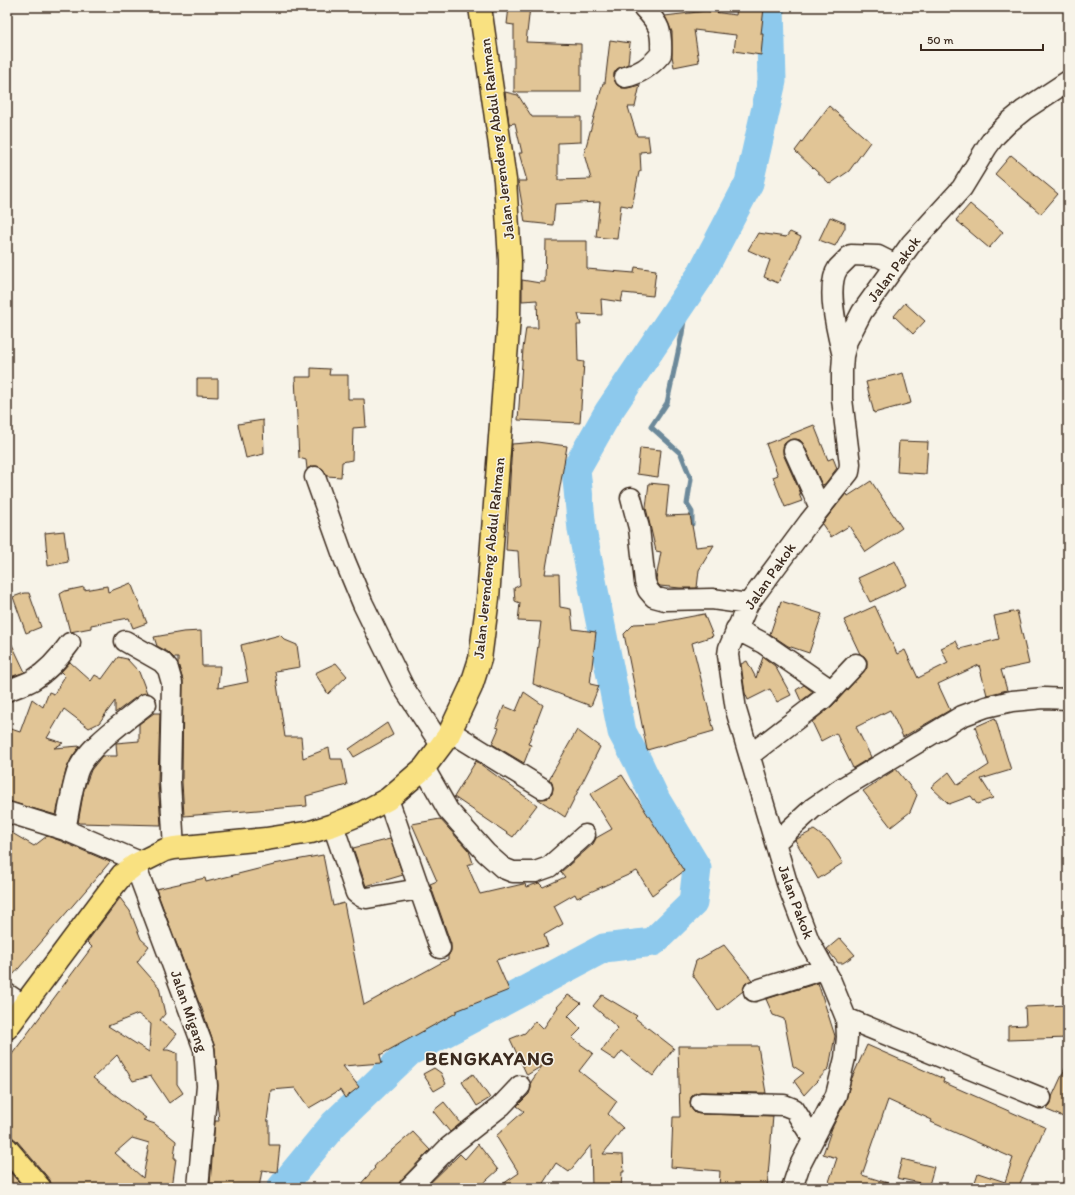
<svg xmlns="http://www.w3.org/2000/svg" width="1075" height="1195" font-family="Itim,sans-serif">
	<rect width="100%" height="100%" fill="#f7f3e8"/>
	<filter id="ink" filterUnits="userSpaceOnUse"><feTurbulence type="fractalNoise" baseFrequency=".025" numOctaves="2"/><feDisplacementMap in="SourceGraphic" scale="8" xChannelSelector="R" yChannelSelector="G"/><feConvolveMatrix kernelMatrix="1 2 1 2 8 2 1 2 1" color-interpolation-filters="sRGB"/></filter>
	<g filter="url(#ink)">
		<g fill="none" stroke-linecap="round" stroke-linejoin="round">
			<path stroke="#6c899a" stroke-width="5" d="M688,293L682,334L667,403L651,427L681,454L691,479L687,504L692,512V524"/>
			<path stroke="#8dc9ed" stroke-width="29" d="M281,1188L334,1124L409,1052L604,948L653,942L693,903L697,868L656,800L638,762L622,732L582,530L576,469L609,411L700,276L749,183L772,81L770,7"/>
		</g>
		<path fill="#e1c596" stroke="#3b2a1e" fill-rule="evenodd" d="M509,7H530L526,42L581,44V92H514V25L507,24Z
			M737,7L764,8L761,34H763L761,55L734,51L736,35L694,30L699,62L674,67L672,56V32L665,16L706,11L736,15Z
			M610,40L630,43L628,64L617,69L614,73V79L617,85L622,88H628L640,85L635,107H628L637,136H648L650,151L640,152L641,171L639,172L632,207L621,205L617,239L596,237L600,202L555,204L553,225L525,222L518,181H527L519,153H522L515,123L509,124L505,92L518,95L532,117H581V142L558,143V180L591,179L584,154L603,83H605Z
			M829,106L870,142L849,171L830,184L795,151Z
			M1011,155L1058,194L1041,214L995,174Z
			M970,204L1003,232L989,248L956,220Z
			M830,217L845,223V228L835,246L819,240Z
			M790,232L801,237L778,283L764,277L770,260L748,250L758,233L786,237Z
			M546,241H587V269L634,273L635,267L656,270L653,296L623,293L621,302L601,299L602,315L578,314L581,325H577L578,361L584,362L580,423L518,420L523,349L526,328H538L537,300L522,301V280L540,283V282H545Z
			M905,303L925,321L913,334L894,316Z
			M311,368L330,369L329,375H348V399H364L366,427L353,428L352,460L342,462L341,477L327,476L323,469L317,466H312L307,469L306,460L299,458L295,377H311Z
			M903,373L911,403L874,413L866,382Z
			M197,379H218V397L197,396Z
			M263,420L264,454L246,458L238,424Z
			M814,425L828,460L833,458L837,468L825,484L822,485L804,445L800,440L796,439L789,440L784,444L783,449V454L801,494H799L802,501L785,507L773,477L778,475L766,444Z
			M899,441L928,442L926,474L897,472Z
			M537,442L567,446L545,574H559L560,607L571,609L573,629L596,632L590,684L599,686L591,706L533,684L541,622L518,621L520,603L515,601L514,588L520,585L518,551L506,550L512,444Z
			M640,448L661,450L658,477L637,474Z
			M871,481L902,528L866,552L849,526L831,537L822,524L844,496L847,494L848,496Z
			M649,483L669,485L666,516L690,515L696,547L714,545L699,570L697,588H680L660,586L658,584L656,579L661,552L656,551L646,508Z
			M64,531L68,562L48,566L45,533Z
			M895,561L907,585L870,602L858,578Z
			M131,583L147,623L133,628L129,618L91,625V628L70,632L60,594L65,591L84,587V590L107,586L108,592Z
			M24,593H29L41,627L26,633L13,597Z
			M781,601L822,614L809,653L788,646L770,634Z
			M875,606L897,654L905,650L918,678L948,663L941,648L956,641L960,649L999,639L994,616L1017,611L1029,664L1001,670L1007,690L987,695L979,665L938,684L950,710L903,737L890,710L856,727L871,757L853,768L836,733L821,741L812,722L832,706L867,668V660L864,656L860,654L844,620Z
			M704,614L713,636L692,643L714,731L647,750L624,634L634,624L657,623Z
			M201,631L202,666H220L218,688L248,682L241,645L280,635L285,640L297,645L300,667L275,671L285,737H301L303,758L329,748L331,759H342L347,785L306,796L307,806L184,816L182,782L183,680L178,664V658H174L168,652L157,646L154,637L183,632Z
			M7,634L25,672L7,678Z
			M118,657L127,659L139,672L147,693L139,695L115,713V701L99,723L89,728L64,709L47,738L63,743L54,748L80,746L72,757L66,770L56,815L7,801V735L11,729L20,732L32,699L43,707L49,692L54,694L65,676L61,672L70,662L91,681L95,675L102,679Z
			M763,657L775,666L791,695L777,702L770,689L748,700L745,693L741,664L747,661L756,678Z
			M336,663L347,676L328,694L315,673Z
			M804,685L813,692L801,701L796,690Z
			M524,692L543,705L528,744L531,745L524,763L492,744L499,728L496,727L504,706L516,711Z
			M154,713H160L158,782L161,825L78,823L84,789L91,770L102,756H117L116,743L139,741V724Z
			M995,718L1011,770L981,779L993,798L977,804L971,796L949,804L931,787L949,772L958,785L989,765L975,727Z
			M387,723L393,735L354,757L349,749Z
			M577,730L600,747L565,817L538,799L547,798L552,794L553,788L552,783L549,779Z
			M476,761L537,805L513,837L454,797Z
			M896,769L917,795L910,812L891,827L863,791Z
			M622,775L684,871L652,895L637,871L577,898L575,894L554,906L563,924L544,935L548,946L496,960L509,990L456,1011V1013L380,1055L382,1063L343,1066L359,1087L345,1098L340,1090L309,1108L295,1088L271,1090L267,1121H269V1145H280L277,1172L262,1170L259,1188H245L210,1184L215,1121H219L217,1101L218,1085L215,1048L200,1003H199L156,889L205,878L206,882L274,865V864L323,855L333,906L344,903L364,1005L448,959V956L451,951V944L430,884L437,881L412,824L440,819L469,851L473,863L467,865L480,894L523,884H525L526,887L539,883L543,887L565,877L561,872L593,844L596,838L612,829L590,794Z
			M7,830L34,846L47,836L61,841L110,862L7,982Z
			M814,830L829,841L843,863L818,879L795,840Z
			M390,839L403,875L366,886L353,848Z
			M120,898L130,911L141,939L149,946L137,962L159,987L165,1014L160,1020L177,1034L164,1050H168L177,1053V1084L183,1093L169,1103L151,1076L133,1081L117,1055L93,1078L146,1118L143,1120L155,1124L176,1141L174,1158H176L172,1188H52L50,1180L17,1141L12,1137H7V1061L92,947L87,942ZM138,1014L151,1024L149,1052L108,1026ZM132,1138L149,1143L143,1178L115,1153Z
			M840,938L855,955L843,963H838L827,949Z
			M724,945L752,980L745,984L743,991L718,1011L692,974L696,961Z
			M818,983L835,1036L829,1068L804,1095L794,1081L804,1073L793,1066L784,1019L773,1015L766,999Z
			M568,995L581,1003L568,1016L581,1029L572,1038L593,1053L579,1071L617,1101L608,1114L623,1128L603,1154L623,1155L624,1172H622L621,1188H592L591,1145L569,1172L556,1163L540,1188H497L519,1173L496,1136L524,1111L517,1106L529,1094L531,1088V1082L542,1066L527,1075L510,1039L525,1033L535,1021L543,1029L558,1007H557Z
			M602,995L637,1016L635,1018L674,1048L653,1076L622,1051L615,1060L601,1051L618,1028L593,1006Z
			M1068,1005V1038L1008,1040V1026L1026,1025L1025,1007Z
			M867,1045L944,1079L943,1082L1045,1127L1018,1188H973L978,1173L1005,1182L1013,1158L931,1122L932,1120L888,1100L862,1175L894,1185V1188H827L837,1158L823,1154L832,1128L846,1100L851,1080Z
			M678,1046H758L766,1093L701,1092L696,1093L691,1097L690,1103L691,1108L695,1113L701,1114L773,1116L767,1188H719L720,1171L671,1167L673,1117H680Z
			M1068,1062V1119L1047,1110L1051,1103L1052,1097Z
			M434,1068L441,1073L446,1084L434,1091L423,1074Z
			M473,1074L490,1098L477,1106L462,1082Z
			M444,1102L461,1123L450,1132L433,1111Z
			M413,1132L430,1150L401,1180L398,1188H357L375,1168L374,1167L379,1161Z
			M478,1144L498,1170L478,1188H470L464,1182L457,1188H425L460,1154L465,1159Z
			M902,1159L934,1167L929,1185L897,1178Z
			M10,1172L24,1188H7V1174Z"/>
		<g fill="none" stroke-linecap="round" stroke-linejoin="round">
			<g stroke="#3b2a1e" stroke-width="23">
				<path id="minor" d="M625,77C640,74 651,66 661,54C662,30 660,25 643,7
					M843,356C838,335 825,287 838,268C842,264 847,259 851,255L878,256L896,265
					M794,450L820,508
					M315,477L345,561L363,604L404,688L441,745
					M631,498L639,528L645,582L648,590L654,597L665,600L712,599L748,604
					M736,629L763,643L831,690
					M125,641L162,662L168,669L172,683L170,782L174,848
					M7,691C15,687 25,685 33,680C48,671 60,657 70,643
					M451,732L542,788
					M750,755L824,698L856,664
					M424,768L448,810L486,853L503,868L513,872H535L549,867L585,835
					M388,799L440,948
					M7,812L65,830L140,862
					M333,825L356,893L362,897L367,898L419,889
					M65,830C69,811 71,791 77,773C84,749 127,720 146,704
					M776,842L813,808L842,788L962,716L986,707L1012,701L1044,698L1068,699
					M135,865L204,1049L207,1086L198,1188
					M754,991L824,969
					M7,994L23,1005
					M846,1018L1041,1098
					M701,1103L784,1105L794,1109L813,1139
					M409,1188L449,1147L501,1106L520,1086
					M792,1188L799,1167L836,1095L845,1058L847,1037L846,1018L830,979L809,941L787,883L736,710L728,655L729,648L748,604L809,522L849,472L850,464L842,399V371L843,356L847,341L862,312L911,244L962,188L987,147L995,136L1008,123L1024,110L1068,81"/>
			</g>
			<g stroke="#3b2a1e" stroke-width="25">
				<path id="highway" d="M7,1028L110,890L122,875L135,865L165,850L174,848L266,839L311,832L333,825L360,814L388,799L424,768L448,736L471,687L480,659L488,598L509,317L510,260L505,180L480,7
					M7,1149L40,1188"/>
			</g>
			<use href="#minor" stroke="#f7f3e8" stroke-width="20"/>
			<use href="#highway" stroke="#f9e181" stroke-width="22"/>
		</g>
	</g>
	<g text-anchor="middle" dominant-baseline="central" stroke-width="3" stroke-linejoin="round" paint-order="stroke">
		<g font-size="15" fill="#3b2a1e" stroke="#f7f3e8">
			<text transform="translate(497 139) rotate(-97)">Jalan Jerendeng Abdul Rahman</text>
			<text transform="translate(894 269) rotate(-53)">Jalan Pakok</text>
			<text transform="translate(489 558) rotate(-84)">Jalan Jerendeng Abdul Rahman</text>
			<text transform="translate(770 576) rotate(-55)">Jalan Pakok</text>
			<text transform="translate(796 902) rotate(70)">Jalan Pakok</text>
			<text transform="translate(189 1011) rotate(71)">Jalan Migang</text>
		</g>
		<g font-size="19" font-weight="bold" letter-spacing="1" fill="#3b2a1e" stroke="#f7f3e8">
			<text x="490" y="1058">BENGKAYANG</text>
		</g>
	</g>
	<rect width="1075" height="1195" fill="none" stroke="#f7f3e8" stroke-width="24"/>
	<rect x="12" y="12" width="1051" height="1171" fill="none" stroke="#3b2a1e" stroke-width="1.5" filter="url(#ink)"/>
	<path d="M921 44v6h122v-6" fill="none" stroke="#3b2a1e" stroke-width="2"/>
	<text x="927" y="44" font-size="12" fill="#3b2a1e" stroke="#f7f3e8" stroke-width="3" paint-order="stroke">50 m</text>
</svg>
